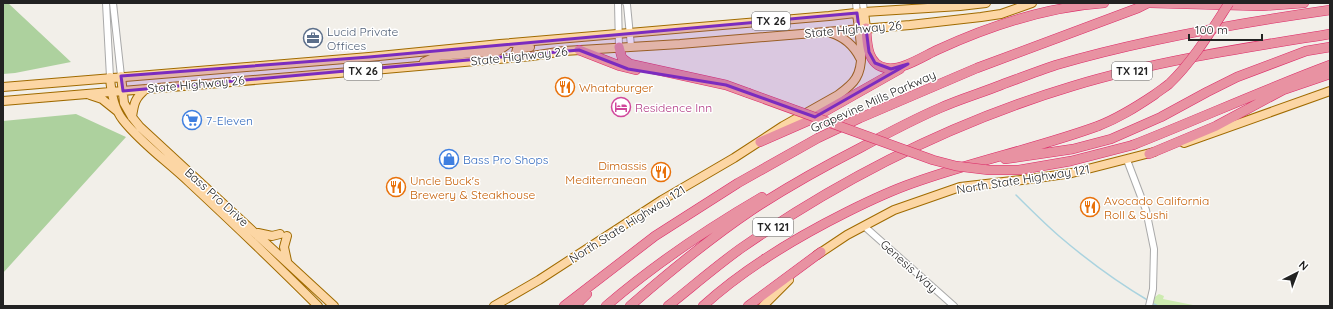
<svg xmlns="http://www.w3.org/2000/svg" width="1333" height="309" font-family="Quicksand,sans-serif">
	<rect width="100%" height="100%" fill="#f2efe9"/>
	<path fill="#cdebb0" d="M1159,294L1164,296L1163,299L1198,306H1153L1155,297Z"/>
	<path fill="#add19e" d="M3,3H8L71,62L15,73L3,74Z
		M76,114L126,137L3,273V121Z"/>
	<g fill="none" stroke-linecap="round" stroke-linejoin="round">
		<path stroke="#aad3df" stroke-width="1.5" d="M1016,195C1030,209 1044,223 1059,236C1087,260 1117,282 1149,301
			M1152,303L1158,306"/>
		<g stroke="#a9a9a9" stroke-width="8">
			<path id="minor" d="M106,3L110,77
				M113,3L121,76
				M618,3L619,47
				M626,3L627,5L631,46
				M856,3L857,13
				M863,3L864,12
				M1127,160L1146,210L1154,249L1153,289L1149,306
				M864,226L954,306"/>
		</g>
		<g stroke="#a06b00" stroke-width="10">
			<path id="major" d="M864,12L866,28
				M831,33C844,37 854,46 860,58
				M515,57L517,49L530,47
				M424,62L438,56L498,51L508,44
				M121,76L124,103L132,117L140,127L334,306
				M110,77C111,92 114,109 123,120C142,144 168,162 189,182C233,223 276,264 318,306
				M3,87L369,57L500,44L829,16L864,12L960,6L986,3
				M90,95L102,99L117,111
				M3,101L362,71L532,56L564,51L680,44L910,25L981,17L1001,14L1032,3
				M132,117C134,103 135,98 146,89
				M1184,143L1330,91
				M258,233L272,236L280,234
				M817,255L847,235L894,210L960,187L1030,179L1072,173L1154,152
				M287,261L284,247L287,236
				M494,306L539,280L662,200L734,158L783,126L838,95C845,90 852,85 856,78C866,62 859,32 857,13
				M763,306L789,280"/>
		</g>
		<g stroke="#dc2a67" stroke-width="10">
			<path id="highway" d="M1150,3L1262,6L1304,3
				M866,28C867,43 867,65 886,68C901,71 924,56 937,50C989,26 1047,7 1104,3
				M619,47L622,58L630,64L726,85L748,93
				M579,50L620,66L636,70
				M760,142L808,121L900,69
				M1133,145C1199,119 1263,90 1330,65
				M1149,154L1216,126L1283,90L1330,74
				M1005,159L1073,149L1111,139L1161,117L1207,92L1237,77L1306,51L1330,47
				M564,306L655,236L738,183L818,138L860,118L977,68L1138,8L1148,3
				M575,306L587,294
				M606,306C654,265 707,229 762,197
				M630,306C669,272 709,239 752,210C787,187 823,167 860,148C886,134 912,120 940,108C960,99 981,93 1001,85C1020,78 1038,71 1056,65C1145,39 1238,23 1330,10
				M668,306C692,287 715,267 740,249C842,178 953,122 1073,86C1156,61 1244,48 1330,34
				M703,306C746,267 795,238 847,212C869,201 890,191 913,183C974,161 1038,148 1098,126
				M748,306L821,252"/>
		</g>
		<use href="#minor" stroke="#fff" stroke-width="6"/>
		<use href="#major" stroke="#fcd6a4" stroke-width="8"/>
		<use href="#highway" stroke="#e892a2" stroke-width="9"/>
		<g stroke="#dc2a67" stroke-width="10" stroke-linecap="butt">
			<path id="highway-bridge" d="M748,93L933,160L956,166L989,170H1019L1071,161L1133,145
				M1098,126C1119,118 1136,107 1154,95C1159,91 1164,88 1169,84C1193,61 1211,31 1229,3"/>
		</g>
		<use href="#highway-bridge" stroke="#e892a2" stroke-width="9"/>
	</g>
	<path fill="#7b2cbf" fill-opacity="0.2" stroke="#7b2cbf" stroke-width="3" stroke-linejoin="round" d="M857,13L859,29L866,28L869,52L875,63L891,69L908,64L815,117L726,85L628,69L579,50L123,91L121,76L369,57Z"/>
	<defs>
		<g id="office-ring" transform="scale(1)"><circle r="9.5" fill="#fff" stroke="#5c6f8a" stroke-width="1.5"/><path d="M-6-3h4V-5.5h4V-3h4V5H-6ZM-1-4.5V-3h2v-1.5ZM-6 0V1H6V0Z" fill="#5c6f8a"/></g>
		<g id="restaurant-ring" transform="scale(1)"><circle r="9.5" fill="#fff" stroke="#e8710a" stroke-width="1.5"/><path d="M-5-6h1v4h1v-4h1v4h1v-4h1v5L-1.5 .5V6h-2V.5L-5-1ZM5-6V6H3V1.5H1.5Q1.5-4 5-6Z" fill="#e8710a"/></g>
		<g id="hotel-ring" transform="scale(1)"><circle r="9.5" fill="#fff" stroke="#d1479c" stroke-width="1.5"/><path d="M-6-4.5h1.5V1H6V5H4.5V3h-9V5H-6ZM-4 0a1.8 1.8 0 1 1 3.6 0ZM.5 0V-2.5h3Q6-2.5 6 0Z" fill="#d1479c"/></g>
		<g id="supermarket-ring" transform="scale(1)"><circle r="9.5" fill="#fff" stroke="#3f7fe0" stroke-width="1.5"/><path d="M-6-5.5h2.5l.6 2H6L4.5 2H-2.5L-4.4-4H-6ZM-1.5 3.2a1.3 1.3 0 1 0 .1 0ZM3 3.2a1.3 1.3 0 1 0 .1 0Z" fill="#3f7fe0"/></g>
		<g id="shop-ring" transform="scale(1)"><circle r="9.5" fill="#fff" stroke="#3f7fe0" stroke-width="1.5"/><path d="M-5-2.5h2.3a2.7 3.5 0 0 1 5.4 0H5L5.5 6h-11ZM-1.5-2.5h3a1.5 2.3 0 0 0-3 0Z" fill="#3f7fe0"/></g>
	</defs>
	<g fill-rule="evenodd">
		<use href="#office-ring" x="313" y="38"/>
		<use href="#restaurant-ring" x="565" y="87"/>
		<use href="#hotel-ring" x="621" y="107"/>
		<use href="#supermarket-ring" x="192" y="120"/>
		<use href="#shop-ring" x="449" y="159"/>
		<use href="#restaurant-ring" x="661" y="172"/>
		<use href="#restaurant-ring" x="396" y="187"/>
		<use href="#restaurant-ring" x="1090" y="207"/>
	</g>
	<g text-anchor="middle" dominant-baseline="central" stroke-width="3" stroke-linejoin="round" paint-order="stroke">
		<g fill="#fff" stroke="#646464" stroke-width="1">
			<rect x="752" y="12" width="38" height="18" rx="3"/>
			<rect x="344" y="62" width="38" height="18" rx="3"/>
			<rect x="1112" y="62" width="40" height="18" rx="3"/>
			<rect x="753" y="218" width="40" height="18" rx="3"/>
		</g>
		<g font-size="11" font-weight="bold" fill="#222">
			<text x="771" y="21">TX 26</text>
			<text x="363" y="71">TX 26</text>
			<text x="1132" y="71">TX 121</text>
			<text x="773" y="227">TX 121</text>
		</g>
		<g font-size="12" fill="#222" stroke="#fff">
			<text transform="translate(853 29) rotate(-5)">State Highway 26</text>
			<text transform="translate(519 56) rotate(-6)">State Highway 26</text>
			<text transform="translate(196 84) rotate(-5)">State Highway 26</text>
			<text transform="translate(873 101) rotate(-24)">Grapevine Mills Parkway</text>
			<text transform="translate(1023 179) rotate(-9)">North State Highway 121</text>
			<text transform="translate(217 197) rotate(42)">Bass Pro Drive</text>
			<text transform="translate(627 224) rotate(-32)">North State Highway 121</text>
			<text transform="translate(909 266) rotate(42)">Genesis Way</text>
		</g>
		<g font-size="12" fill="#4e5e75" stroke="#fff" text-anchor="start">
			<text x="327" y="31">Lucid Private<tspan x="327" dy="14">Offices</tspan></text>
		</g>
		<g font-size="12" fill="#c56008" stroke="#fff" text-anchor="start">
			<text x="579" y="87">Whataburger</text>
			<text x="647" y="165" text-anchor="end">Dimassis<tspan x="647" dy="14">Mediterranean</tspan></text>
			<text x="410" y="180">Uncle Buck's<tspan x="410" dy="14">Brewery &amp; Steakhouse</tspan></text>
			<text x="1104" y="200">Avocado California<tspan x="1104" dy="14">Roll &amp; Sushi</tspan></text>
		</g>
		<g font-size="12" fill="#b23c85" stroke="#fff" text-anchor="start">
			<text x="635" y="107">Residence Inn</text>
		</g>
		<g font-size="12" fill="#366cbe" stroke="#fff" text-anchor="start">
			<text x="206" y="120">7-Eleven</text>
			<text x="463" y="159">Bass Pro Shops</text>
		</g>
	</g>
	<rect width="1333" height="309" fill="none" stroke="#222222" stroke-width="8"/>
	<g transform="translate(1297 273) rotate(42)" stroke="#ffffff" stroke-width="3" paint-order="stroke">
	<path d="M0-3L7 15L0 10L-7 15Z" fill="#222222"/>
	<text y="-6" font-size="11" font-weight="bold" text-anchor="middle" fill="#222222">N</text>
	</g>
	<path d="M1189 34v6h73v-6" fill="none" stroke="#222222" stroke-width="2"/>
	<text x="1195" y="34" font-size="12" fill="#222222" stroke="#ffffff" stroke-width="3" paint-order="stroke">100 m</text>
</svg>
